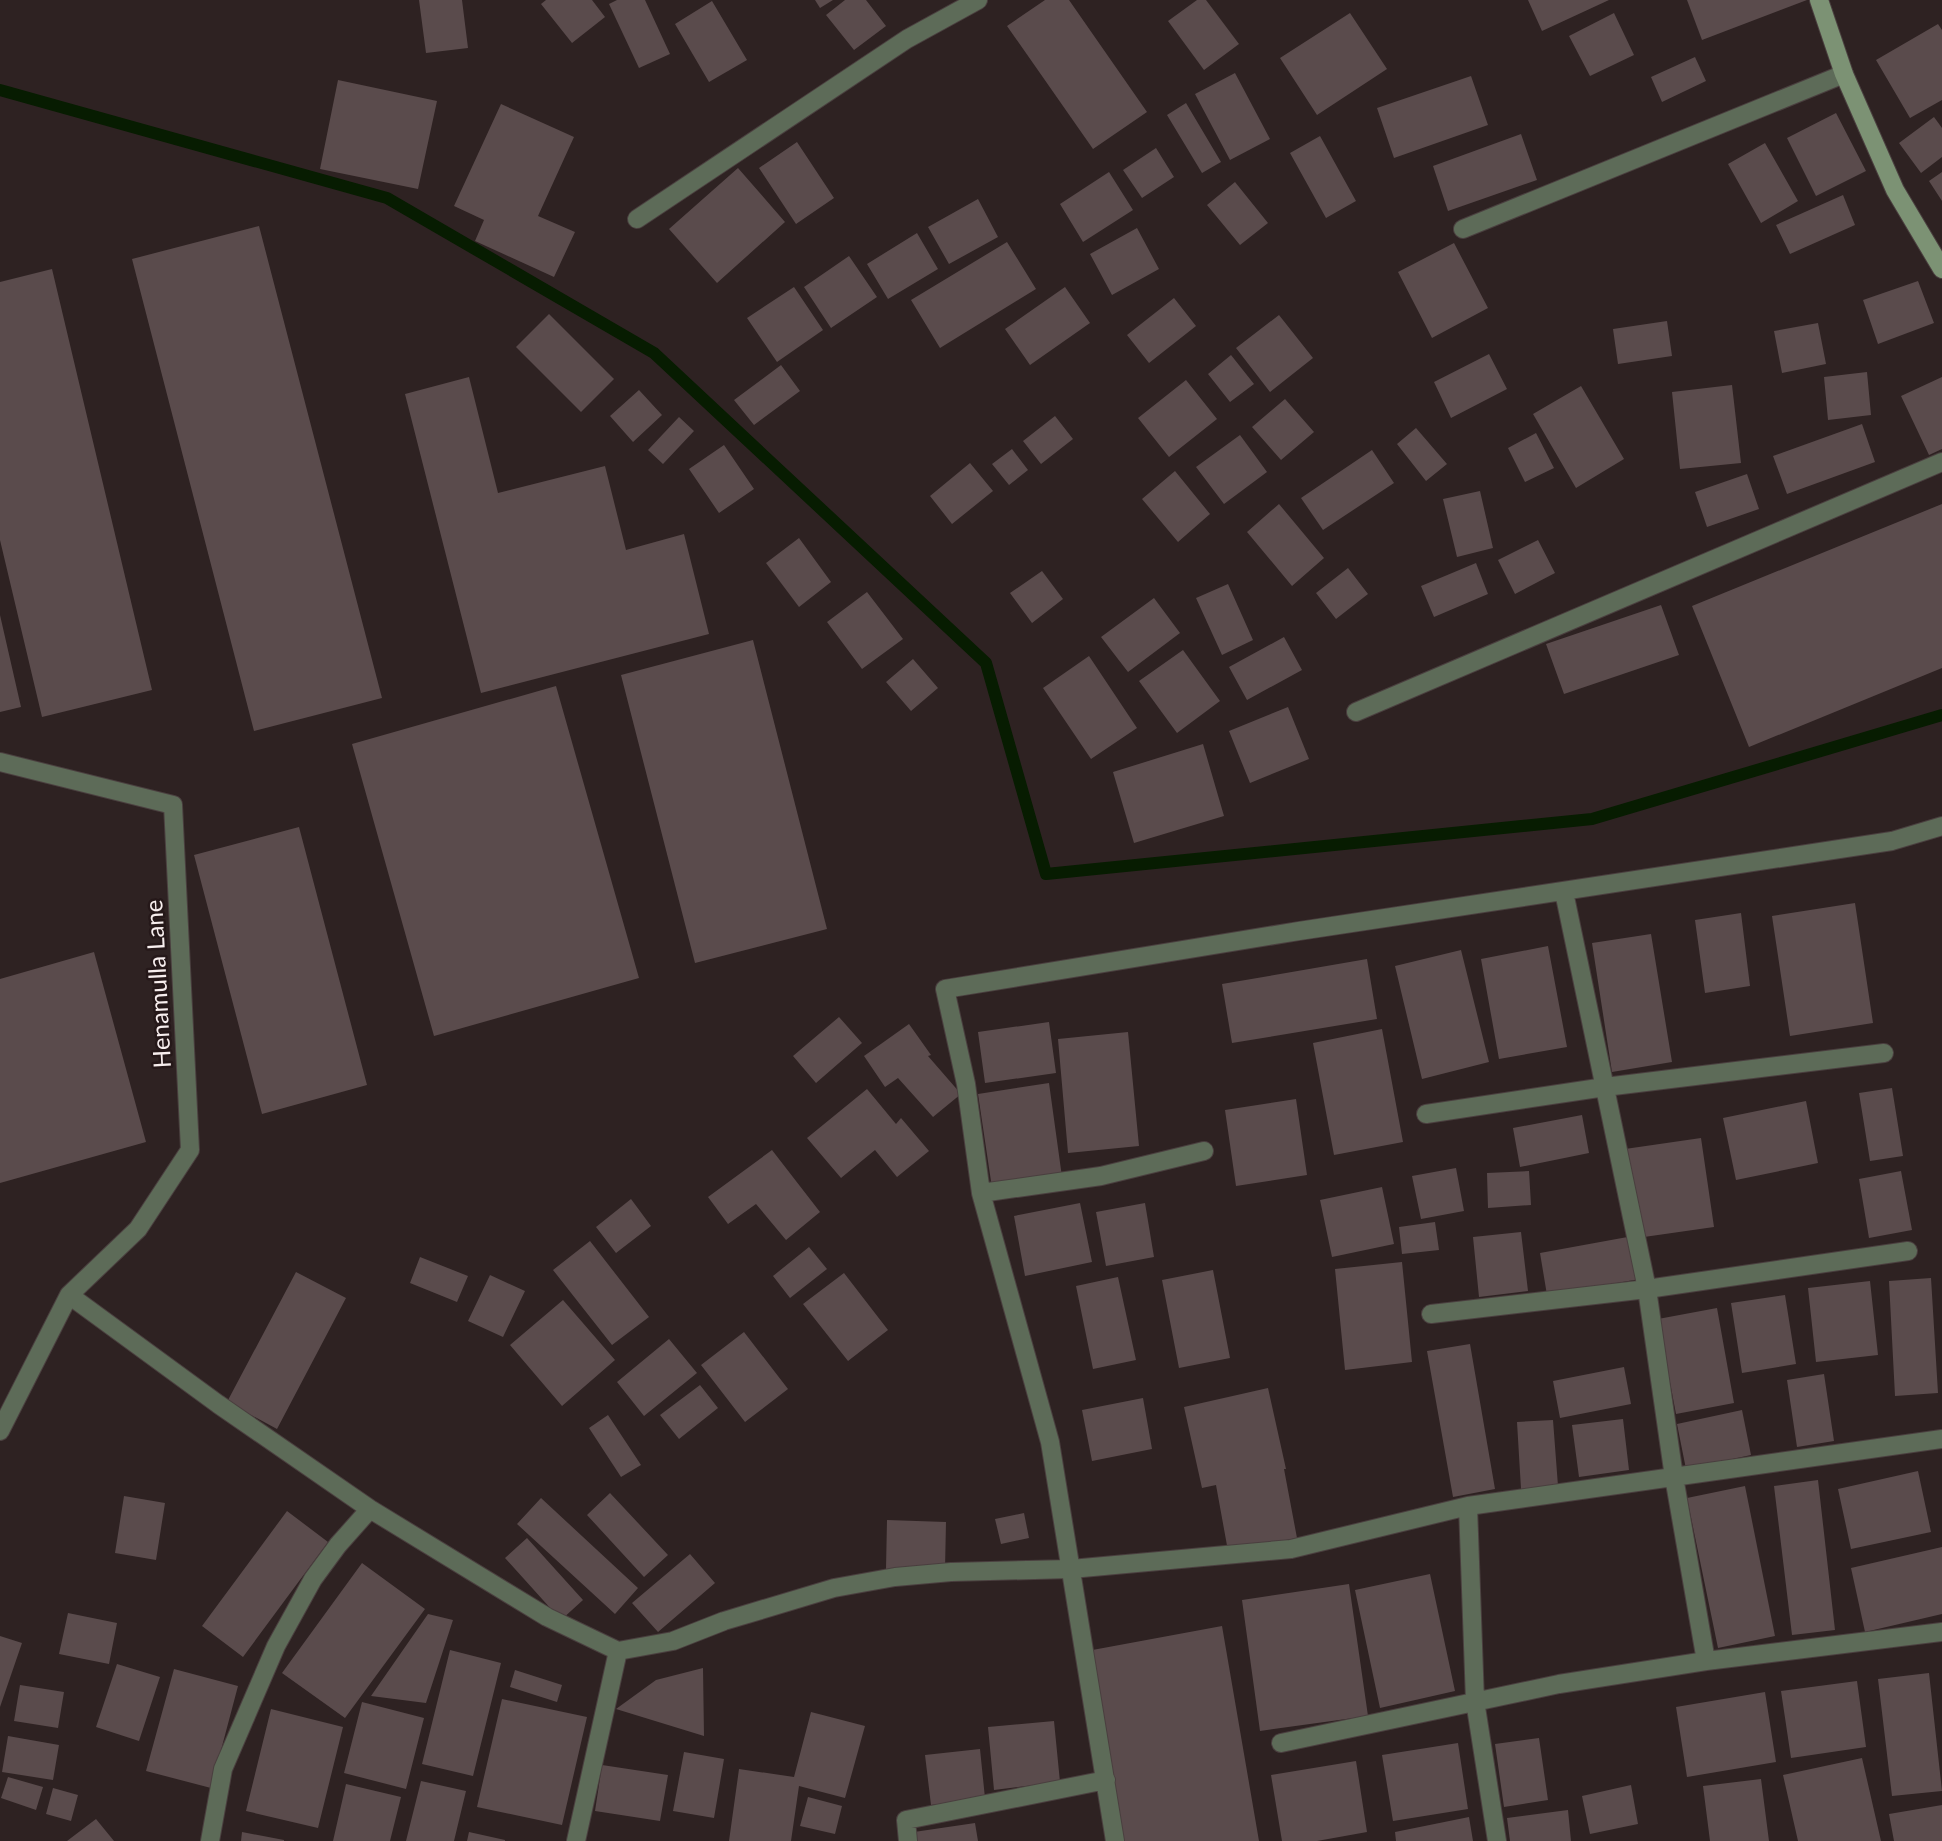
<svg xmlns="http://www.w3.org/2000/svg" width="1942" height="1841" font-family="Lato,sans-serif">
	<rect width="100%" height="100%" fill="#2e2222"/>
	<g fill="none" stroke-linecap="round" stroke-linejoin="round">
		<path stroke="#071c01" stroke-width="12" d="M0,90L387,198L654,353L986,663L1046,874L1592,819L1942,715"/>
	</g>
	<path fill="#5a4b4c" d="M419,0H462L468,48L426,53Z
		M546,0H592L605,17L572,43L541,4Z
		M617,0H645L670,54L639,68L609,4Z
		M815,0H833L820,8Z
		M845,0H866L886,26L854,50L826,15Z
		M1045,0H1069L1147,112L1093,149L1007,26Z
		M1197,0H1206L1239,44L1204,70L1168,21Z
		M1528,0H1609L1542,31Z
		M1687,0H1807L1702,40Z
		M712,1L747,60L709,82L675,24Z
		M1350,13L1387,69L1317,115L1280,58Z
		M1614,13L1634,55L1590,76L1569,36Z
		M1938,24L1942,30V100L1910,118L1876,60Z
		M1695,57L1706,81L1662,102L1651,77Z
		M1235,73L1270,139L1230,160L1195,94Z
		M1471,76L1488,125L1394,158L1377,108Z
		M338,80L437,101L418,189L320,169Z
		M1186,103L1221,162L1202,173L1167,115Z
		M501,104L574,137L538,216L575,232L554,277L475,241L484,220L454,206Z
		M1836,113L1866,171L1816,196L1787,138Z
		M1934,117L1942,128V157L1921,173L1899,143Z
		M1521,134L1537,180L1448,211L1433,166Z
		M1320,136L1356,201L1326,218L1290,153Z
		M797,142L834,198L796,224L759,168Z
		M1765,143L1798,201L1761,223L1728,164Z
		M1156,148L1174,177L1142,198L1123,170Z
		M738,168L785,222L717,283L669,229Z
		M1109,172L1133,210L1083,242L1060,204Z
		M1942,172V201L1929,181Z
		M1235,182L1268,223L1240,245L1207,205Z
		M1843,195L1855,225L1790,254L1776,225Z
		M978,199L998,237L949,264L928,227Z
		M259,226L382,698L254,731L132,259Z
		M1137,228L1159,269L1112,295L1090,254Z
		M917,233L938,269L888,299L867,264Z
		M1007,242L1036,289L940,348L911,300Z
		M1454,243L1488,308L1432,338L1398,272Z
		M849,256L877,297L831,328L804,287Z
		M52,269L152,690L42,717L0,540V282Z
		M1918,281L1934,323L1878,344L1863,300Z
		M794,287L823,330L777,362L747,318Z
		M1065,287L1090,323L1030,365L1005,329Z
		M1174,298L1196,326L1149,363L1127,335Z
		M549,314L614,379L581,412L516,347Z
		M1279,315L1313,358L1270,392L1236,348Z
		M1667,321L1672,356L1618,364L1613,329Z
		M1818,323L1826,364L1782,373L1774,331Z
		M1489,354L1507,389L1451,418L1434,382Z
		M1231,355L1254,384L1230,402L1208,374Z
		M781,365L800,391L754,425L734,400Z
		M1867,372L1871,415L1828,420L1824,377Z
		M469,377L498,493L605,466L626,550L684,534L709,634L481,693L405,394Z
		M1942,377V449L1929,455L1901,396Z
		M1186,380L1217,419L1169,457L1138,418Z
		M1732,385L1741,463L1680,469L1672,392Z
		M1581,386L1624,459L1576,488L1533,414Z
		M639,390L662,415L633,442L610,416Z
		M1285,399L1314,432L1281,460L1252,427Z
		M1055,416L1073,439L1041,464L1023,441Z
		M679,417L694,431L663,464L648,450Z
		M1862,424L1875,462L1787,494L1773,456Z
		M1416,428L1447,464L1426,481L1397,444Z
		M1536,433L1554,468L1525,482L1508,448Z
		M1240,435L1267,472L1224,504L1196,467Z
		M724,445L754,489L719,513L689,469Z
		M1012,449L1028,470L1009,485L992,464Z
		M1372,450L1394,483L1323,530L1301,498Z
		M970,463L993,491L952,524L930,496Z
		M1175,471L1210,514L1178,542L1142,499Z
		M1747,474L1759,509L1707,527L1695,492Z
		M1480,491L1493,548L1457,557L1443,499Z
		M1279,504L1324,558L1292,586L1247,532Z
		M1942,504V668L1749,747L1692,606Z
		M799,538L831,582L799,607L766,563Z
		M1538,540L1555,573L1515,594L1498,560Z
		M1476,563L1488,594L1434,617L1421,586Z
		M1348,568L1368,594L1336,619L1316,593Z
		M1042,571L1063,599L1032,623L1010,593Z
		M1228,584L1253,640L1222,655L1196,598Z
		M867,592L903,639L862,669L827,622Z
		M1154,598L1180,633L1128,672L1101,637Z
		M1661,605L1679,655L1564,694L1546,644Z
		M0,615L21,707L0,712Z
		M1284,637L1302,670L1247,700L1229,667Z
		M753,640L827,929L695,963L621,675Z
		M1183,650L1220,701L1177,733L1139,681Z
		M1089,656L1137,728L1091,759L1043,688Z
		M913,659L938,688L911,711L886,682Z
		M556,686L639,978L434,1036L352,744Z
		M1288,707L1309,759L1250,783L1229,731Z
		M1203,744L1224,816L1134,843L1113,772Z
		M299,827L367,1085L262,1114L194,855Z
		M1855,903L1873,1023L1790,1036L1772,916Z
		M1741,913L1750,986L1705,993L1695,920Z
		M1651,934L1672,1062L1612,1072L1592,943Z
		M1548,946L1567,1047L1499,1059L1481,959Z
		M1461,950L1489,1062L1422,1079L1395,966Z
		M94,952L146,1142L0,1183V979Z
		M1367,959L1377,1019L1232,1043L1222,984Z
		M839,1017L862,1043L816,1083L793,1056Z
		M1049,1022L1056,1073L985,1083L978,1032Z
		M909,1024L931,1055L928,1056L961,1094L933,1117L898,1078L885,1087L864,1056Z
		M1382,1029L1403,1142L1334,1155L1313,1043Z
		M1128,1032L1139,1146L1068,1153L1058,1039Z
		M1049,1083L1062,1177L992,1188L978,1094Z
		M1892,1088L1903,1156L1870,1161L1859,1093Z
		M867,1089L896,1124L901,1118L929,1151L897,1177L875,1150L841,1178L807,1138Z
		M1296,1099L1307,1175L1236,1186L1225,1110Z
		M1806,1101L1818,1163L1736,1180L1723,1118Z
		M1582,1115L1589,1153L1520,1167L1513,1128Z
		M1701,1138L1714,1227L1637,1238L1625,1149Z
		M772,1150L820,1212L786,1240L756,1204L728,1224L708,1197Z
		M1456,1168L1464,1211L1421,1219L1412,1176Z
		M1529,1171L1531,1205L1488,1208L1487,1173Z
		M1901,1171L1912,1230L1869,1238L1859,1179Z
		M1382,1187L1394,1244L1332,1257L1320,1200Z
		M631,1199L651,1226L616,1253L596,1227Z
		M1080,1203L1092,1262L1025,1276L1014,1216Z
		M1145,1203L1154,1257L1106,1266L1096,1212Z
		M1435,1222L1439,1250L1402,1254L1399,1227Z
		M1521,1232L1528,1291L1479,1297L1473,1237Z
		M1633,1236L1640,1279L1547,1295L1540,1253Z
		M590,1241L649,1317L612,1345L553,1270Z
		M809,1247L827,1269L790,1298L773,1276Z
		M420,1257L468,1276L457,1302L410,1283Z
		M1402,1262L1412,1362L1345,1370L1335,1269Z
		M1213,1270L1230,1358L1179,1368L1162,1280Z
		M296,1272L346,1298L277,1429L227,1402Z
		M844,1273L888,1330L848,1361L803,1304Z
		M490,1275L525,1291L503,1337L468,1321Z
		M1118,1277L1136,1360L1093,1369L1076,1286Z
		M1931,1278L1938,1393L1895,1396L1889,1281Z
		M1870,1281L1878,1355L1816,1362L1808,1288Z
		M1785,1295L1796,1364L1742,1373L1731,1303Z
		M563,1300L615,1360L562,1406L510,1345Z
		M1717,1308L1734,1403L1676,1414L1658,1319Z
		M744,1332L788,1389L745,1422L701,1365Z
		M669,1339L697,1373L644,1416L617,1382Z
		M1470,1344L1495,1489L1453,1497L1427,1351Z
		M1624,1367L1631,1404L1560,1418L1553,1381Z
		M1824,1374L1834,1441L1797,1447L1787,1380Z
		M700,1385L718,1408L679,1439L660,1415Z
		M1268,1388L1286,1469H1284L1297,1538L1228,1551L1216,1485L1202,1488L1184,1407Z
		M1143,1398L1152,1449L1092,1461L1082,1410Z
		M1742,1410L1751,1455L1686,1469L1677,1424Z
		M608,1415L641,1465L621,1477L589,1428Z
		M1623,1419L1629,1470L1579,1477L1572,1425Z
		M1553,1420L1558,1486L1521,1489L1517,1422Z
		M1918,1471L1931,1532L1851,1549L1838,1489Z
		M1818,1480L1835,1630L1792,1635L1774,1486Z
		M1745,1486L1775,1636L1718,1648L1687,1498Z
		M610,1493L668,1555L644,1577L587,1515Z
		M124,1496L165,1503L156,1560L115,1553Z
		M541,1498L638,1588L615,1614L517,1524Z
		M287,1511L328,1542L243,1657L202,1626Z
		M1024,1513L1029,1538L1001,1544L995,1519Z
		M887,1520L946,1522L945,1570L886,1569Z
		M527,1538L583,1600L561,1620L505,1558Z
		M1942,1547V1614L1865,1632L1851,1568Z
		M690,1554L715,1583L658,1632L632,1603Z
		M362,1563L425,1609L345,1718L282,1673Z
		M1430,1574L1455,1691L1380,1708L1355,1590Z
		M1349,1584L1368,1716L1260,1731L1242,1600Z
		M68,1613L117,1623L109,1664L59,1654Z
		M428,1614L453,1620L426,1703L371,1696Z
		M1222,1626L1259,1841H1120L1087,1651Z
		M0,1636L22,1643L0,1707Z
		M450,1650L501,1663L473,1776L422,1764Z
		M117,1664L160,1677L139,1741L96,1727Z
		M703,1668L704,1736L616,1709L656,1680Z
		M174,1669L238,1686L211,1788L146,1771Z
		M515,1670L562,1685L557,1702L510,1687Z
		M1929,1673L1942,1791L1892,1796L1878,1679Z
		M1857,1681L1866,1747L1791,1758L1781,1691Z
		M20,1685L64,1692L58,1728L14,1721Z
		M1765,1692L1776,1762L1687,1777L1676,1707Z
		M502,1699L587,1717L562,1825L477,1807Z
		M362,1702L424,1718L406,1789L344,1773Z
		M271,1709L343,1727L318,1828L246,1811Z
		M811,1712L865,1726L845,1798L799,1786L791,1841H729L739,1769L794,1777Z
		M1054,1721L1060,1782L994,1790L988,1727Z
		M8,1736L59,1745L53,1780L2,1772Z
		M1539,1738L1548,1800L1504,1807L1495,1744Z
		M1458,1743L1468,1809L1393,1821L1382,1755Z
		M980,1749L985,1798L931,1805L925,1755Z
		M684,1752L724,1759L714,1818L673,1811Z
		M1862,1758L1881,1841H1798L1783,1775Z
		M1356,1761L1367,1832L1317,1841H1282L1271,1775Z
		M602,1765L668,1775L660,1821L595,1811Z
		M8,1777L43,1787L36,1810L1,1798Z
		M1761,1779L1769,1841H1710L1703,1786Z
		M421,1781L466,1791L454,1841H406Z
		M346,1784L401,1797L390,1841H333Z
		M1631,1785L1638,1824L1590,1834L1582,1796Z
		M53,1788L78,1795L71,1821L46,1814Z
		M808,1797L842,1806L835,1834L800,1826Z
		M1942,1805V1841H1894L1889,1814Z
		M1568,1810L1571,1841H1510L1507,1818Z
		M1469,1817L1473,1841H1396L1395,1832Z
		M96,1819L114,1841H67Z
		M975,1823L978,1841H915L914,1832Z
		M242,1832L284,1840V1841H241Z
		M469,1832L505,1840V1841H467Z"/>
	<g fill="none" stroke-linecap="round" stroke-linejoin="round">
		<g stroke="#4a3f3f" stroke-width="20">
			<path id="lane" d="M1463,229L1844,74"/>
		</g>
		<g stroke="#4a3f3f" stroke-width="20">
			<path id="street" d="M637,219L907,39L978,0
				M1356,712L1942,462
				M0,762L173,805L190,1150L138,1229L69,1295L0,1431
				M1564,892L1647,1289L1674,1477L1706,1661
				M1426,1114L1605,1087L1884,1053
				M981,1193L1101,1176L1204,1151
				M69,1295L218,1404L370,1509L547,1617L618,1651L673,1641L724,1621L834,1588L895,1577L951,1572L1071,1569L1291,1549L1468,1506L1942,1439
				M1431,1314L1647,1289L1908,1251
				M1468,1506L1475,1701L1497,1841
				M1281,1743L1559,1684L1706,1661L1942,1632
				M210,1841L223,1769L276,1646L313,1579L338,1545L370,1509
				M576,1841L618,1651
				M908,1841L906,1820L1106,1780
				M1115,1841L1050,1442L981,1193L966,1084L945,989L1299,931L1892,841L1942,826"/>
		</g>
		<g stroke="#4a3f3f" stroke-width="20">
			<path id="secondary" d="M1819,0L1844,74L1895,190L1942,269"/>
		</g>
		<use href="#lane" stroke="#5d6b58" stroke-width="18"/>
		<use href="#street" stroke="#5d6b58" stroke-width="18"/>
		<use href="#secondary" stroke="#7c9274" stroke-width="18"/>
	</g>
	<g text-anchor="middle" dominant-baseline="central" stroke-width="5" stroke-linejoin="round" paint-order="stroke">
		<g font-size="24" fill="#f7eeee" stroke="#251819">
			<text transform="translate(157 984) rotate(-93)">Henamulla Lane</text>
		</g>
	</g>
</svg>
